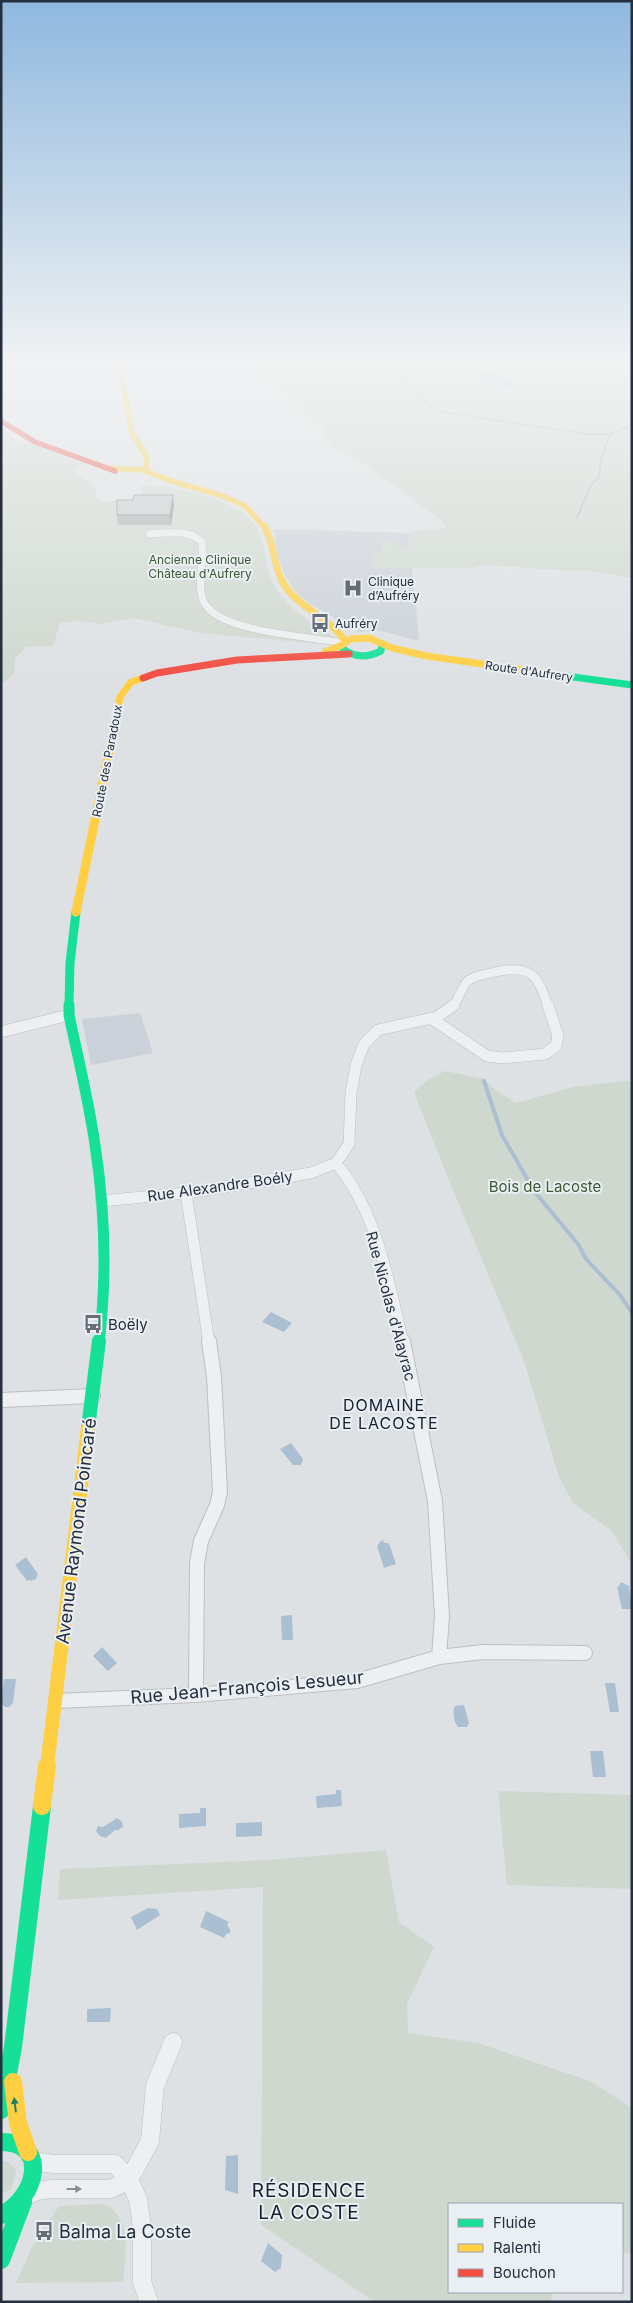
<svg xmlns="http://www.w3.org/2000/svg" width="633" height="2303" font-family="Inter,sans-serif">
	<rect width="100%" height="100%" fill="#dee1e4"/>
	<path fill="#cbd1d8" d="M274,529L409,533L419,641L377,630L359,632L310,604L297,593L285,576L277,554Z
		M140,1013L153,1053L91,1065L82,1019Z"/>
	<path fill="#cfd8ce" fill-rule="evenodd" d="M243,359H632V578C613,576 594,569 575,571L483,565L472,568H372L374,560L369,556L381,552L383,541L391,540L399,546H409L410,531L447,528L442,521L361,461L331,446L322,428L271,381L260,376ZM481,375H500L514,382V388C503,390 489,390 481,381Z
		M1,431L21,443L26,442L84,464L73,471L89,481L97,492L95,497L103,502L141,499V486C172,484 243,499 258,530C267,547 264,568 274,585C288,609 314,625 337,639L333,645L200,633L134,618L101,624L79,621L60,623L53,646L26,647L15,659L14,674L1,684Z
		M445,1071L485,1079L494,1089L516,1103L573,1087L632,1080V1565L612,1531L573,1503L559,1477L524,1361L444,1168L414,1092L429,1079Z
		M498,1791L632,1795V1889L507,1885Z
		M386,1850L399,1922L434,1947L407,2004L408,2033L478,2043L590,2081L632,2108V2254L622,2253V2204H449V2292H552L551,2302H375L261,2225L263,1887L58,1900L60,1869L267,1860Z
		M6,2161L15,2168L16,2175L11,2189L1,2194V2162Z
		M103,2204C134,2217 125,2255 123,2282L16,2283L31,2249L59,2206Z"/>
	<path fill="#aabfd1" d="M485,373C496,373 512,376 516,386C505,391 489,390 481,381V375Z
		M271,1312L292,1323L284,1332L262,1322Z
		M291,1443L303,1459L301,1465H293L280,1449Z
		M382,1540L385,1543H389L396,1564L384,1568L377,1546Z
		M26,1557L38,1574L36,1579L31,1581L29,1580L27,1581L15,1565Z
		M621,1582L629,1586L632,1609H622L617,1587L619,1586Z
		M292,1615L293,1640H282L281,1616Z
		M102,1647L117,1663L108,1671L93,1656Z
		M4,1679H16L13,1703L9,1707H5L1,1703Z
		M605,1683H615L619,1712H610Z
		M464,1705L469,1723L467,1727H458C454,1723 452,1711 455,1706Z
		M590,1751H603L606,1777H593Z
		M336,1790H341L342,1806L317,1808L316,1796L336,1794Z
		M200,1808H206V1826L179,1828V1814L200,1813Z
		M117,1818L122,1822L123,1826L119,1830H115L106,1838L100,1836L96,1831L98,1826L103,1827Z
		M262,1822V1836L236,1837V1823Z
		M148,1908L157,1909L160,1915L137,1930L131,1917Z
		M206,1911L229,1922L227,1925L230,1929V1933L226,1934L224,1938L200,1927Z
		M111,2008L110,2022H87V2009Z
		M238,2155V2194L225,2190L226,2156Z
		M268,2243L282,2255L281,2268L275,2272L261,2261Z"/>
	<g fill="none" stroke-linecap="round" stroke-linejoin="round">
		<path stroke="#aabfd1" stroke-width="2" d="M384,359L394,374L436,411L586,434H610
			M577,517L592,483L599,478L601,459L610,434L632,425"/>
		<path stroke="#aabfd1" stroke-width="4" d="M484,1081L502,1135L534,1191L578,1244L586,1259L620,1295L632,1313"/>
		<g stroke="#bcbfc2" stroke-width="8">
			<path id="street-far4" d="M150,534C167,533 188,529 202,542C204,560 197,583 203,600C215,633 311,636 343,643"/>
		</g>
		<g stroke="#bcbfc2" stroke-width="10">
			<path id="street-far3" d="M453,1006C460,998 461,986 469,980C477,975 487,974 495,972C531,964 538,975 548,1006"/>
		</g>
		<g stroke="#bcbfc2" stroke-width="12">
			<path id="street-far2" d="M432,1019L487,1056L502,1058L545,1054L556,1046L558,1036L548,1005
				M1,1032L69,1015
				M186,1193L209,1343
				M101,1201L186,1193L311,1173L336,1163
				M403,1343C389,1282 377,1212 336,1163L349,1144L351,1093L356,1065L364,1044L378,1030L437,1017L454,1005"/>
		</g>
		<g stroke="#bcbfc2" stroke-width="16">
			<path id="street-far1" d="M403,1341L435,1501L442,1616L439,1657
				M1,1400L93,1396
				M196,1695L197,1563L201,1541L217,1505L220,1492L214,1377L209,1341
				M56,1701L196,1695L357,1681L439,1657L483,1652L585,1653"/>
		</g>
		<g stroke="#bcbfc2" stroke-width="19">
			<path id="street" d="M31,2161L54,2164H115L129,2180L138,2199L142,2227V2282L149,2302
				M28,2195L37,2191L52,2189H111L129,2180L150,2141L155,2086L173,2042"/>
		</g>
		<use href="#street-far4" stroke="#edeff1" stroke-width="7"/>
		<use href="#street-far3" stroke="#edeff1" stroke-width="9"/>
		<use href="#street-far2" stroke="#edeff1" stroke-width="11"/>
		<use href="#street-far1" stroke="#edeff1" stroke-width="14"/>
		<use href="#street" stroke="#edeff1" stroke-width="18"/>
		<path stroke="#16e098" stroke-width="7" d="M342,648C354,658 367,658 381,651L382,644
			M566,676L632,685"/>
		<path stroke="#16e098" stroke-width="9" d="M69,1006L70,963L76,912"/>
		<path stroke="#16e098" stroke-width="11" d="M69,1005V1015C78,1058 89,1102 95,1145C105,1210 107,1278 99,1343"/>
		<path stroke="#16e098" stroke-width="14" d="M88,1428L99,1341"/>
		<path stroke="#16e098" stroke-width="18" d="M1,2110L13,2047L42,1806
			M1,2142C51,2142 36,2199 1,2215
			M1,2260L23,2202"/>
		<path stroke="#ffcf43" stroke-width="5.5" d="M118,359L132,433L146,456L147,472
			M105,468L143,470L171,481L223,496L245,506L265,528"/>
		<path stroke="#ffcf43" stroke-width="7" d="M264,526C276,546 273,571 287,589C303,610 330,618 345,641
			M325,652L342,645L350,639L369,638L392,648L427,656L566,676
			M112,739L120,697L131,682L143,678"/>
		<path stroke="#ffcf43" stroke-width="9" d="M76,912L112,738"/>
		<path stroke="#ffcf43" stroke-width="14" d="M47,1767L88,1428"/>
		<path stroke="#ffcf43" stroke-width="18" d="M42,1806L47,1766
			M13,2082L18,2123L28,2152"/>
		<path stroke="#f24e42" stroke-width="5.5" d="M1,421L35,442L115,471"/>
		<path stroke="#f24e42" stroke-width="7" d="M143,678L157,673L237,660L349,654"/>
	</g>
	<path fill="#aaadaf" d="M174,505L171,525H118L117,515Z"/>
	<path fill="#8b8d8f" d="M173,495L174,505L171,525L170,515Z"/>
	<path fill="#c6c9cc" stroke="#8b8d8f" d="M134,495H173L170,515H117V500H133Z"/>
	<defs><path id="oneway-solid" d="M-6-.8H1V-3.2L6.5 0L1 3.2V.8H-6Z" transform="scale(1.25)"/></defs>
	<use fill="#1e7f66" href="#oneway-solid" transform="translate(15 2105) rotate(-97)"/>
	<use fill="#898f97" href="#oneway-solid" transform="translate(74 2189)"/>
	<linearGradient id="sky" x2="0" y2="1"><stop stop-color="#8fb8df"/><stop offset="0.53" stop-color="#f0f2f3"/><stop offset="1" stop-color="#f0f2f3" stop-opacity="0"/></linearGradient>
	<rect width="633" height="682" fill="url(#sky)"/>
	<defs>
		<g id="hospital-bare" transform="scale(1.5)"><path d="M-5-5h3v3.5h4V-5h3V5h-3V1.5h-4V5h-3Z" fill="#666d77" stroke="#eaeff4" stroke-width="2.5" paint-order="stroke"/></g>
		<g id="bus-bare" transform="scale(1.5)"><path d="M-5-6H5V4H4V6H2V4H-2V6H-4V4H-5ZM-3.5-4V0h7V-4ZM-3.5 1.2v1.5H-2V1.2ZM2 1.2v1.5H3.5V1.2Z" fill="#666d77" stroke="#eaeff4" stroke-width="2.5" paint-order="stroke"/></g>
	</defs>
	<g fill-rule="evenodd">
		<use href="#hospital-bare" x="353" y="588"/>
		<use href="#bus-bare" x="320" y="623"/>
		<use href="#bus-bare" x="93" y="1324"/>
		<use href="#bus-bare" x="44" y="2231"/>
	</g>
	<g text-anchor="middle" dominant-baseline="central" stroke-width="4" stroke-linejoin="round" paint-order="stroke">
		<g font-size="12" fill="#3c5931" stroke="#eaeff4">
			<text x="200" y="559">Ancienne Clinique<tspan x="200" dy="14">Château d'Aufrery</tspan></text>
		</g>
		<g font-size="12" fill="#252f3d" stroke="#eaeff4" text-anchor="start">
			<text x="368" y="581">Clinique<tspan x="368" dy="14">d’Aufréry</tspan></text>
			<text x="335" y="623">Aufréry</text>
		</g>
		<g font-size="12" fill="#252f3d" stroke="#eaeff4">
			<text transform="translate(529 671) rotate(8)">Route d'Aufrery</text>
			<text transform="translate(107 761) rotate(-79)">Route des Paradoux</text>
		</g>
		<g font-size="15" fill="#252f3d" stroke="#eaeff4">
			<text transform="translate(220 1186) rotate(-8)">Rue Alexandre Boély</text>
			<text transform="translate(391 1306) rotate(75)">Rue Nicolas d'Alayrac</text>
		</g>
		<g font-size="15" fill="#3c5931" stroke="#eaeff4">
			<text x="545" y="1186">Bois de Lacoste</text>
		</g>
		<g font-size="15" fill="#252f3d" stroke="#eaeff4" text-anchor="start">
			<text x="108" y="1324">Boëly</text>
		</g>
		<g font-size="16" letter-spacing="1" fill="#17202e" stroke="#eaeff4">
			<text x="384" y="1405">DOMAINE<tspan x="384" dy="18">DE LACOSTE</tspan></text>
		</g>
		<g font-size="18" fill="#252f3d" stroke="#eaeff4">
			<text transform="translate(76 1531) rotate(-83)">Avenue Raymond Poincaré</text>
			<text transform="translate(247 1687) rotate(-5)">Rue Jean-François Lesueur</text>
		</g>
		<g font-size="18" fill="#252f3d" stroke="#eaeff4" text-anchor="start">
			<text x="59" y="2231">Balma La Coste</text>
		</g>
		<g font-size="19" letter-spacing="1" fill="#17202e" stroke="#eaeff4">
			<text x="309" y="2190">RÉSIDENCE<tspan x="309" dy="22">LA COSTE</tspan></text>
		</g>
	</g>
	<rect width="633" height="2303" fill="none" stroke="#252f3d" stroke-width="5"/>
	<rect x="448" y="2203" width="175" height="90" fill="#eaeff4" stroke="#9ba2ab"/>
	<rect x="458" y="2219" width="25" height="8" fill="#16e098" stroke="#9ba2ab"/>
	<text x="493" y="2228" font-size="15" fill="#252f3d">Fluide</text>
	<rect x="458" y="2244" width="25" height="8" fill="#ffcf43" stroke="#9ba2ab"/>
	<text x="493" y="2253" font-size="15" fill="#252f3d">Ralenti</text>
	<rect x="458" y="2269" width="25" height="8" fill="#f24e42" stroke="#9ba2ab"/>
	<text x="493" y="2278" font-size="15" fill="#252f3d">Bouchon</text>
</svg>
